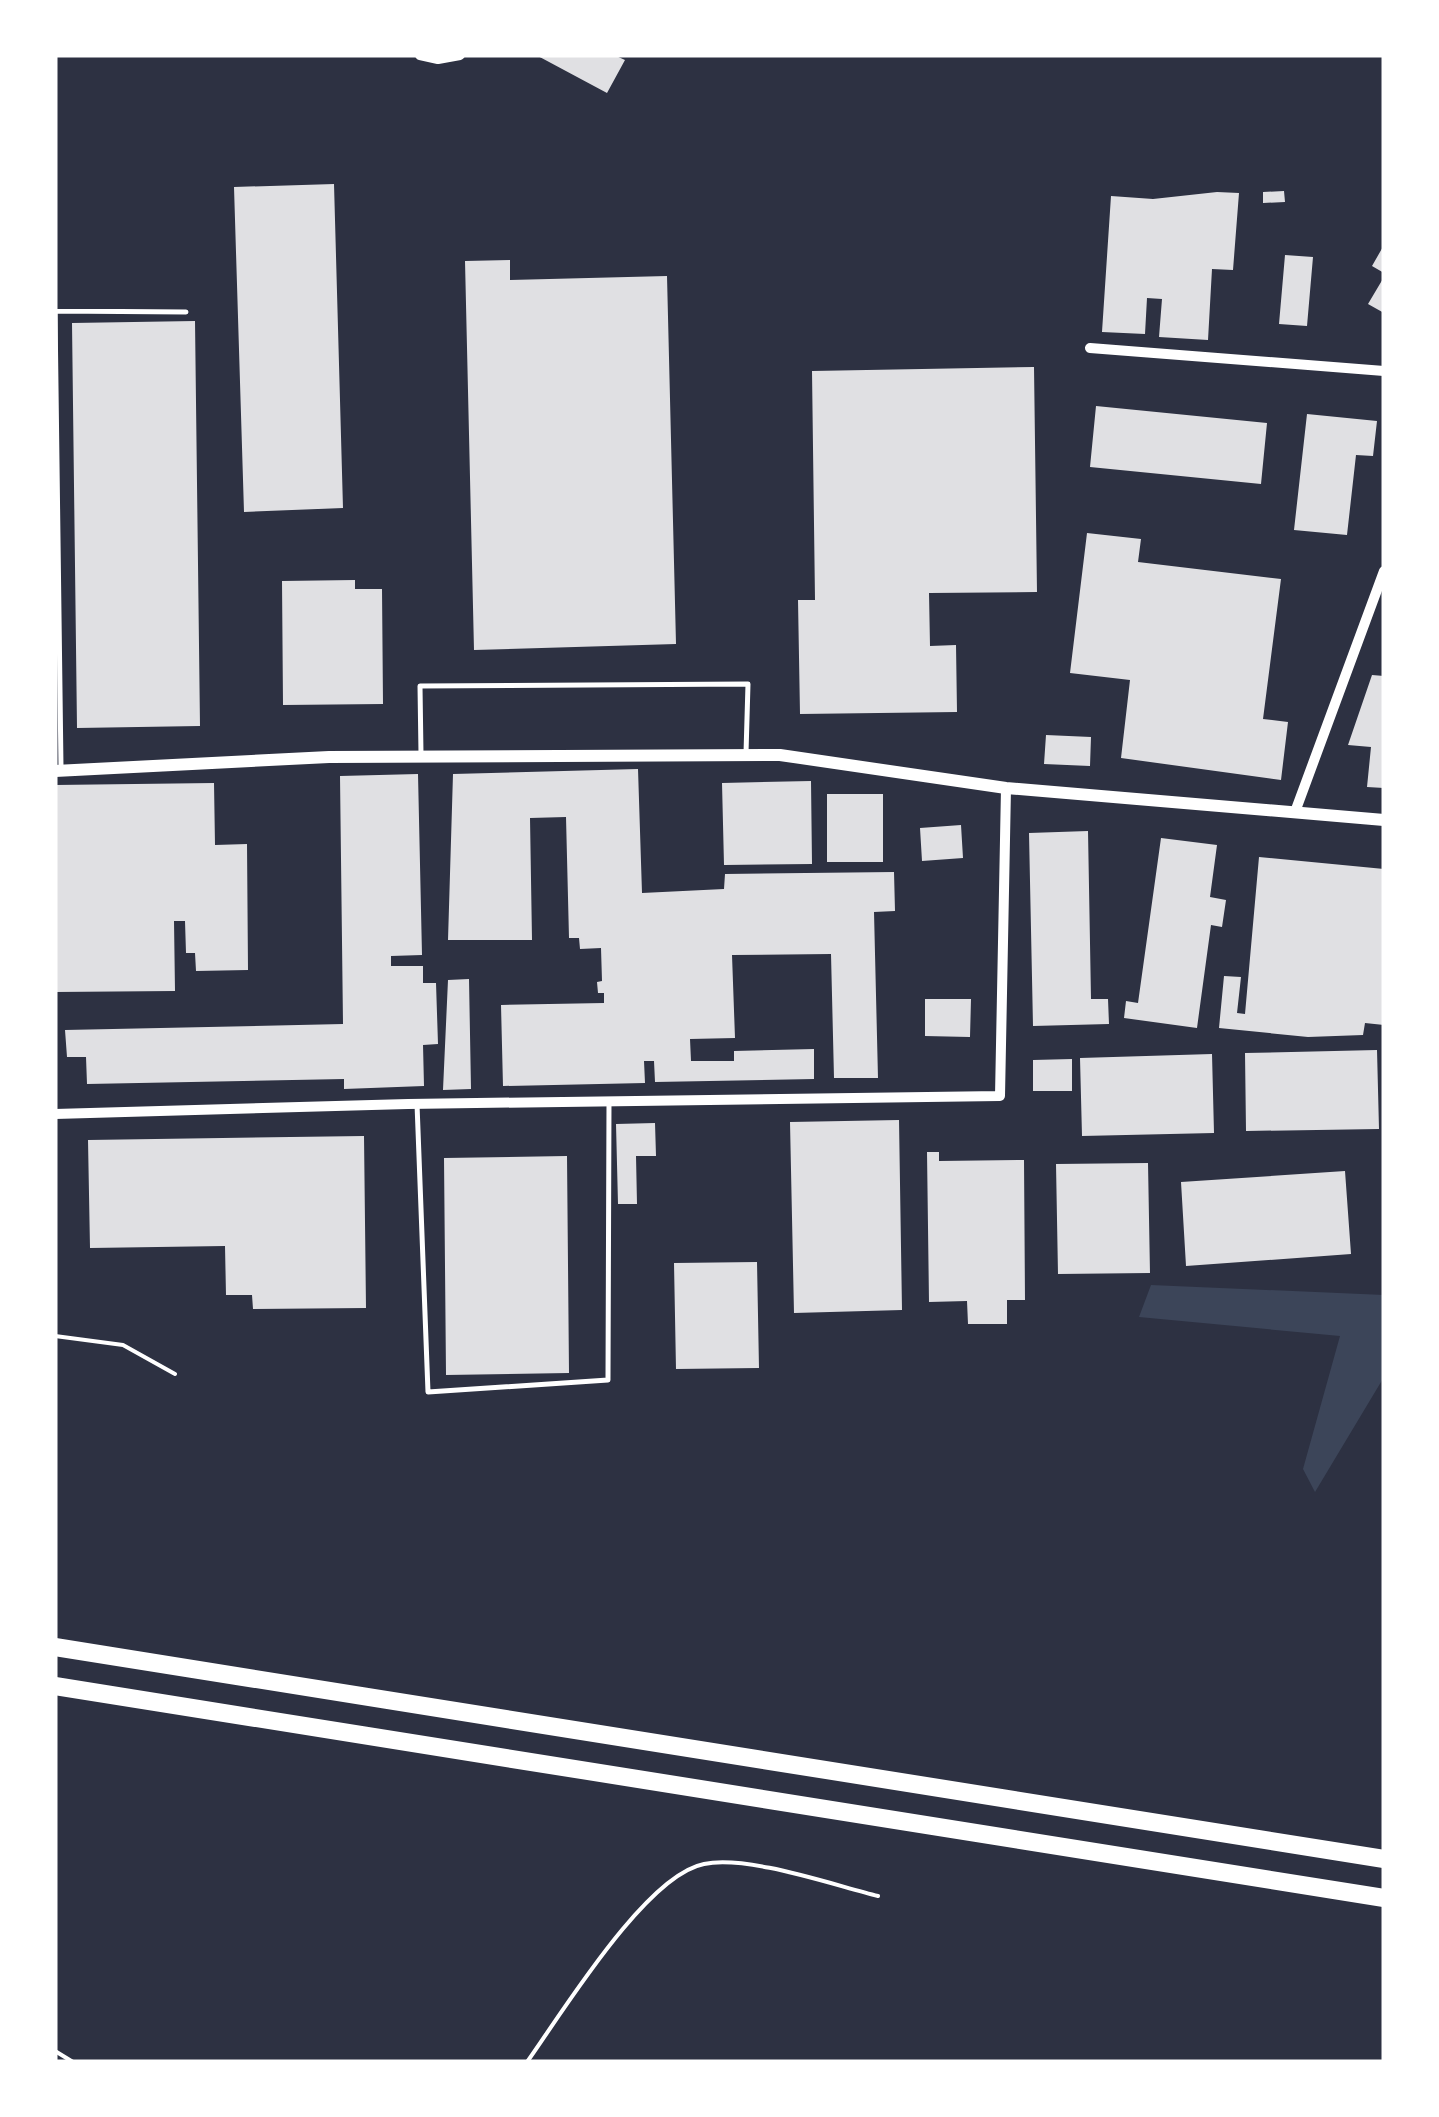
<svg xmlns="http://www.w3.org/2000/svg" width="1439" height="2117" font-family="'IBM Plex Sans',sans-serif">
	<rect width="100%" height="100%" fill="#2d3142"/>
	<path fill="#3c4559" d="M1151,1285L1384,1295V1377L1315,1492L1303,1469L1340,1336L1139,1317Z"/>
	<path fill="#e0e0e3" d="M536,55H614L625,60L607,93Z
		M334,184L343,508L244,512L234,187Z
		M1284,191L1285,202L1263,203V192Z
		M1217,192L1239,193L1233,270L1212,269L1208,340L1159,337L1162,299L1147,298L1145,334L1102,332L1111,196L1153,199Z
		M1384,245V273L1372,266Z
		M1285,255L1313,257L1307,326L1279,324Z
		M510,260V280L667,276L676,644L474,650L465,261Z
		M1384,277V313L1368,304Z
		M195,321L200,726L77,728L72,323Z
		M1034,367L1037,592L929,593L930,646L956,645L957,712L800,714L798,600H815L812,371Z
		M1096,406L1267,423L1261,484L1090,467Z
		M1307,414L1377,421L1373,456L1356,455L1347,535L1294,530Z
		M1087,533L1141,539L1138,562L1281,579L1263,719L1288,722L1281,780L1121,758L1130,680L1070,673Z
		M355,580V589H382L383,704L283,705L282,581Z
		M1372,675L1384,676V788L1367,787L1371,747L1348,745Z
		M1046,735L1091,737L1090,766L1044,764Z
		M638,769L642,893L724,889L725,874L894,872L895,911L874,912L878,1078H834L831,954L732,955L735,1038L690,1039L691,1061H734V1051L814,1049V1079L655,1082L654,1061H644L645,1083L503,1086L501,1005L604,1003V993H598L597,982L602,981L601,948L580,949L579,938H569L566,817L530,818L532,940H448L453,774Z
		M418,774L422,955L391,956V966H423V983H436L438,1044L423,1045L424,1086L344,1089V1079L87,1084L86,1057H67L65,1030L343,1024L340,776Z
		M811,781L812,864L724,865L722,783Z
		M214,783L215,845L247,844L248,970L196,971L195,953H186L185,921H174L175,991L55,992V785Z
		M827,794H883V862H827Z
		M961,825L963,858L922,861L920,828Z
		M1088,831L1091,999H1108L1109,1024L1033,1026L1029,833Z
		M1161,838L1217,845L1210,897L1226,900L1222,927L1211,925L1197,1028L1124,1018L1126,1001L1138,1003Z
		M1259,857L1384,869V1025L1365,1023L1363,1035L1308,1037L1219,1028L1224,976L1241,977L1237,1013L1245,1014Z
		M469,979L471,1089L443,1090L448,980Z
		M925,999H971L970,1037L925,1036Z
		M1377,1050L1379,1129L1246,1131L1245,1053Z
		M1212,1054L1214,1133L1082,1136L1080,1058Z
		M1072,1059V1091H1033V1060Z
		M899,1120L902,1310L794,1313L790,1122Z
		M655,1123L656,1156H636L637,1204H618L616,1124Z
		M364,1136L366,1308L253,1309L252,1295H226L225,1246L90,1248L88,1140Z
		M927,1152H939V1161L1024,1160L1025,1300H1007V1324H968L967,1301L929,1302Z
		M567,1156L569,1373L446,1375L444,1158Z
		M1148,1163L1150,1273L1058,1274L1056,1164Z
		M1345,1171L1351,1254L1186,1266L1181,1182Z
		M757,1262L759,1368L676,1369L674,1263Z"/>
	<g fill="none" stroke-linecap="round" stroke-linejoin="round">
		<path stroke="#fff" stroke-width="4" d="M55,1336L123,1345L175,1374
			M55,2051L73,2062
			M527,2062C562,2013 646,1875 704,1864C748,1855 833,1885 878,1896"/>
		<path stroke="#fff" stroke-width="5" d="M55,311L61,767
			M55,311L186,312
			M421,754L420,686L748,684L746,753
			M417,1104L428,1392L608,1380L609,1102"/>
		<path stroke="#fff" stroke-width="10" d="M420,55L438,59L460,55
			M1090,348L1384,371
			M1295,812L1384,571
			M55,1114L408,1104L1000,1096L1006,788"/>
		<path stroke="#fff" stroke-width="12" d="M55,771L329,757L780,755L1006,788L1384,820"/>
		<path stroke="#fff" stroke-width="18" d="M55,1647L1384,1859
			M55,1686L1384,1898"/>
	</g>
	<rect width="1439" height="2117" fill="none" stroke="#ffffff" stroke-width="115"/>
</svg>
